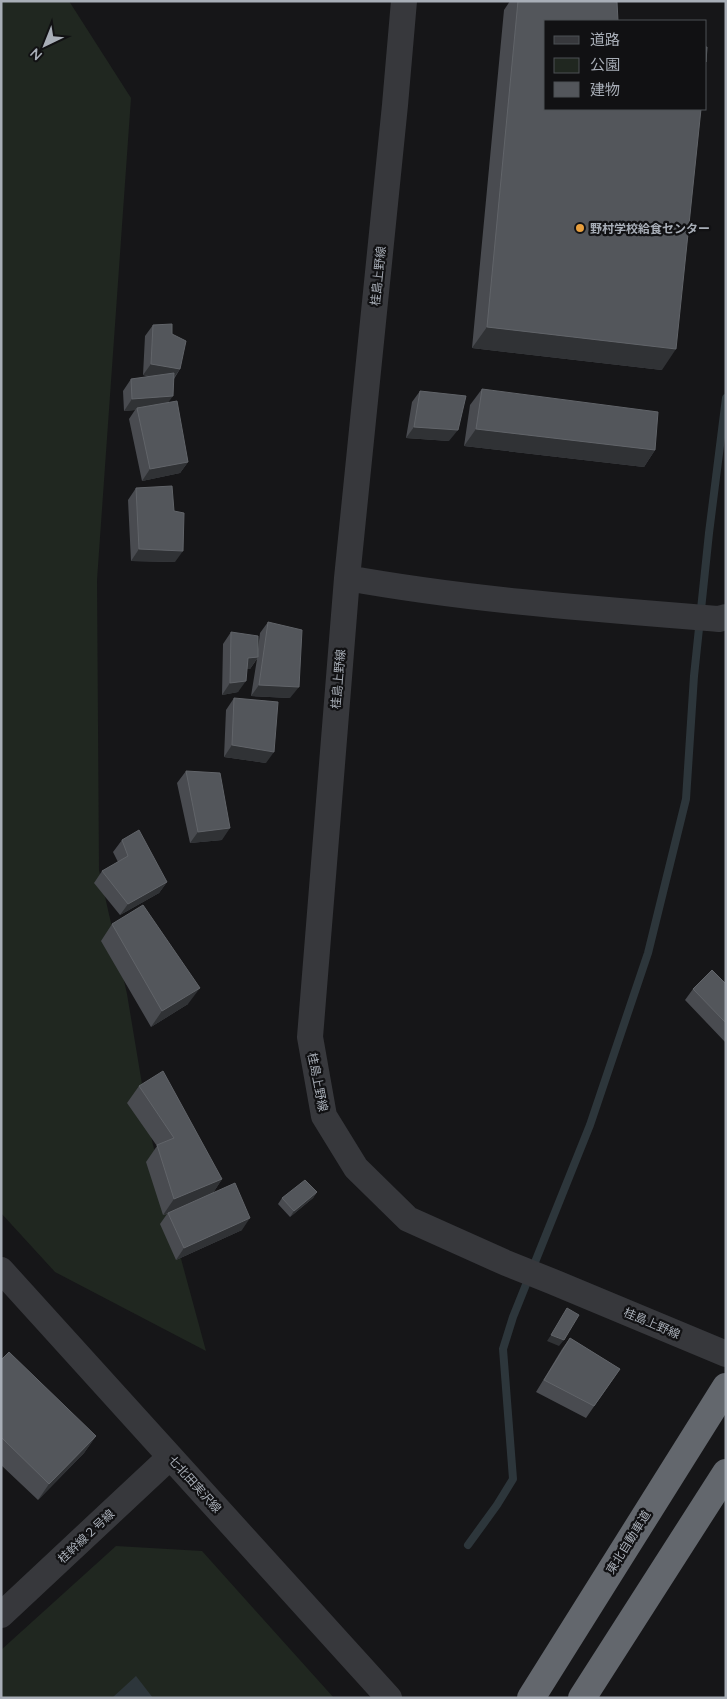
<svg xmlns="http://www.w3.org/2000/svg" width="727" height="1699" font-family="Quicksand,'Noto Sans JP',sans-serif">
	<rect width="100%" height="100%" fill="#161618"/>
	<path fill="#202720" d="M1,1H69L131,98L97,580L99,870L127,994L150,1132L174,1233L206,1351L55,1272L1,1213Z
		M116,1546L202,1551L334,1698H1V1650Z"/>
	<path fill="#2d363b" d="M136,1676L153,1698H112Z"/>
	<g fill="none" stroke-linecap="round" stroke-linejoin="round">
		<path stroke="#2d363b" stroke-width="8" d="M468,1545L497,1505L513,1479L503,1349L513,1317L590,1125L648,953L686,799L694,676L709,533L726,398"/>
		<path stroke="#37383c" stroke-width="26" d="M404,1L395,105L347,578L310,1037L324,1116L356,1168L408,1219L506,1263L551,1281L726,1354
			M347,578C469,600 594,609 719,619L726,617
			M1,1270L389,1698
			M1,1615L170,1457"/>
		<path stroke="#63676d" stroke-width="28" d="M531,1698L726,1387
			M582,1698L726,1473"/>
	</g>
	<path fill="#494b50" d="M510,1H518L546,21L662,370L472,348L504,10Z
		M153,325L172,334L180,369L174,379L168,403L188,462L180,473L142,481L129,419L135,410L124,411L123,391L131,379L150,377L143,375L145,336Z
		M482,389L655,450L644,467L464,446L470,405Z
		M420,391L449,441L406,438L412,402Z
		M136,488L175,562L131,561L128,500Z
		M268,622L290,698L251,696L257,659L250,669H247L238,692L222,695L223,644L231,632L258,649L260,633Z
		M234,698L266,763L224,757L226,710Z
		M186,771L222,840L190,843L177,783Z
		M122,840L167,882L159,893L120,915L94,883L102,871L118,862L113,852Z
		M112,924L188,1004L151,1027L101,941Z
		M726,984V1043L685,1000L693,989Z
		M139,1086L222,1179L213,1193L242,1230L176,1260L160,1224L167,1214L163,1215L146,1162L157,1146L127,1103Z
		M317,1192L313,1198L290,1217L278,1204L282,1198Z
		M570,1338L620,1369L586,1418L536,1392L562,1349Z
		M1,1360L96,1436L84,1453L38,1500L1,1465Z"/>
	<path fill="#303235" d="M487,327L676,349L662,370L472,348Z
		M151,364L180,369L172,380L143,375Z
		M173,396L165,407L137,408L135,410L124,411L132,399Z
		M414,427L458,430L449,441L406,438Z
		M476,429L655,450L644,467L464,446Z
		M188,462L180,473L142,481L150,469Z
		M139,549L183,551L175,562L131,561Z
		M258,657L250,669H240L248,658Z
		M246,681L238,692L222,695L230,683Z
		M259,685L299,687L290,698L251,696Z
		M232,745L274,752L266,763L224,757Z
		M230,828L222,840L190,843L198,832Z
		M167,882L159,893L120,915L128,904Z
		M200,988L188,1004L151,1027L162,1011Z
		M222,1179L211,1196L163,1215L174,1199Z
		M317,1192L313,1198L290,1217L294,1211Z
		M250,1218L242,1230L176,1260L184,1248Z
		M551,1335L564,1340L559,1346L547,1341Z
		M96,1436L84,1453L38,1500L49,1484Z"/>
	<path fill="#53565b" stroke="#616469" d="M518,1H609L617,2L618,21H546V109H701L676,349L487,327Z
		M706,47H707L706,62Z
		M172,324V334L186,341L180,369L151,364L153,325Z
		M174,373L173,396L132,399L131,379Z
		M482,389L658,412L655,450L476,429Z
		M420,391L466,396L458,430L414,427Z
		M177,401L188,462L150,469L137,408Z
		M172,486L174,511L184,513L183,551L139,549L136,488Z
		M268,622L302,630L299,687L259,685Z
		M231,632L258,636V657L248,658L246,681L230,683Z
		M234,698L278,702L274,752L232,745Z
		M186,771L220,773L230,828L198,832Z
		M139,830L167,882L128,904L102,871L128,856L122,840Z
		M143,905L200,988L162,1011L112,924Z
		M712,970L726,984V1023L693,989Z
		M163,1071L222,1179L174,1199L157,1145L174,1138L139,1086Z
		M305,1180L317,1192L294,1211L282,1198Z
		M235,1183L250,1218L184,1248L168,1213Z
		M567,1308L579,1315L564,1340L551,1335Z
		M570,1338L620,1369L594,1406L544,1380Z
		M9,1352L96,1436L49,1484L1,1437V1360Z"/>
	<circle fill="#e89f3d" stroke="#111113" stroke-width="2" cx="580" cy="228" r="5"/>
	<g text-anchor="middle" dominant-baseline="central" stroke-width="4.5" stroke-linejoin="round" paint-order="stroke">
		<g font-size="12" font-weight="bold" fill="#a8aeb7" stroke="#111113" text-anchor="start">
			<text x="590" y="228">野村学校給食センター</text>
		</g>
		<g font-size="12" fill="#a8aeb7" stroke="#111113">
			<text transform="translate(378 276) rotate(-84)">桂島上野線</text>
			<text transform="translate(338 679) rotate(-85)">桂島上野線</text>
			<text transform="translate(318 1082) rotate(79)">桂島上野線</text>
			<text transform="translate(652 1323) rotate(23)">桂島上野線</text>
			<text transform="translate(195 1484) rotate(48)">七北田実沢線</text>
			<text transform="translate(86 1536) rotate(-43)">桂幹線２号線</text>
			<text transform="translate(628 1542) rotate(-58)">東北自動車道</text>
		</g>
	</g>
	<rect width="727" height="1699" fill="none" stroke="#a8aeb7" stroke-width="5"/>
	<rect x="544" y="20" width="162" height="90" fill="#111113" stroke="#4d5055"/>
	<rect x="554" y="36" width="25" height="8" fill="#37383c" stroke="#4d5055"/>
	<text x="590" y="45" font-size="15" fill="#a8aeb7">道路</text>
	<rect x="554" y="58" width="25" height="15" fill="#202720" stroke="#4d5055"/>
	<text x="590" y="70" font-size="15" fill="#a8aeb7">公園</text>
	<rect x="554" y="82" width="25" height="15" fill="#53565b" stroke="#4d5055"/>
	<text x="590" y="95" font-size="15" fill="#a8aeb7">建物</text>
	<g transform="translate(45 45) rotate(223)" stroke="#111113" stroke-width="4" paint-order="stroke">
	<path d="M0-4L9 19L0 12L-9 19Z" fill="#a8aeb7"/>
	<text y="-8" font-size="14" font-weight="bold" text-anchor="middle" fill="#a8aeb7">N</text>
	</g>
</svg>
